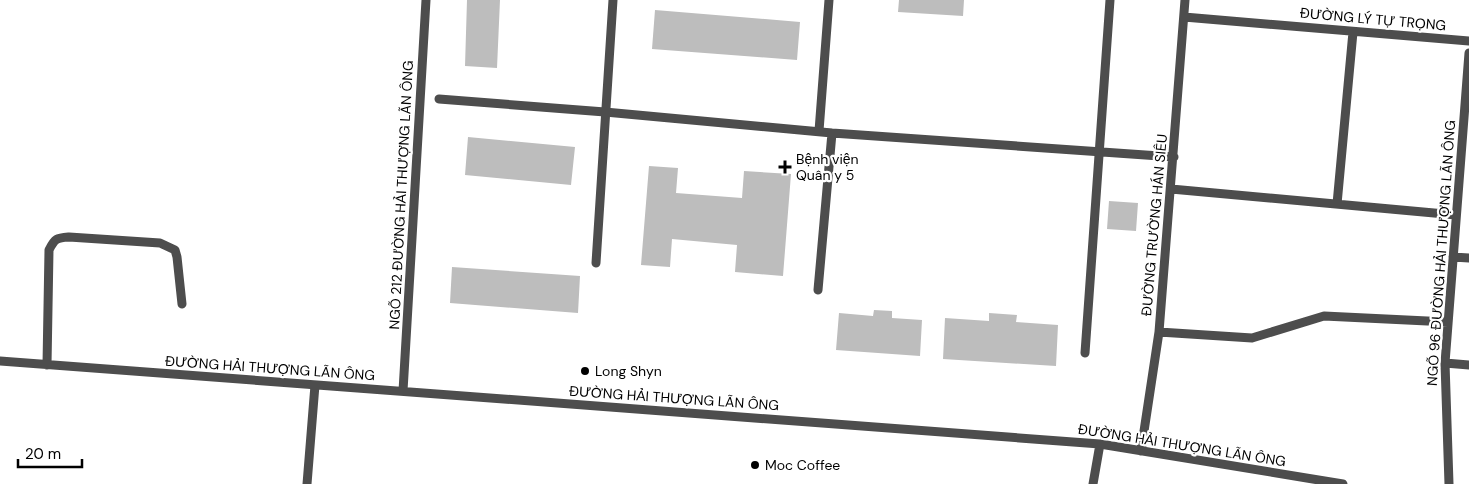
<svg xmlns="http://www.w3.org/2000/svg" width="1469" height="484" font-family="'DM Sans',sans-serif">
	<rect width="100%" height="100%" fill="#fff"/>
	<path fill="#bdbdbd" d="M467,0H500L497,68L465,66Z
		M899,0H964L963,16L898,12Z
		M655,10L800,22L797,60L652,49Z
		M468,137L575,147L571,185L465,175Z
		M649,166L678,168L676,193L742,198L744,171L791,174L783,276L735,272L737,245L672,239L670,267L641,265Z
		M1109,201L1138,203L1136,231L1107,229Z
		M452,267L580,276L578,313L450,303Z
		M874,310L892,311V318L922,320L920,356L836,350L839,313L873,316Z
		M989,313L1017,315L1016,322L1058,325L1056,366L943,359L945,318L989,321Z"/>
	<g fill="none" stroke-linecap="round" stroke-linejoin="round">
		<path stroke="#4d4d4d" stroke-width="9" d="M1184,17L1469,41
			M439,99L605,112L832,133L1174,157
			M819,131L829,0
			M1171,189L1456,215
			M1337,204L1353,32
			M1453,257L1469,258
			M596,263L613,0
			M818,290L832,133
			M1159,332L1252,338L1324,316L1448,322
			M1085,353L1110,0
			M0,361L1100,444L1343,484
			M1445,363L1469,365
			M47,365L49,250C55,238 57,238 69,237L160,243L175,250L177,257L182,304
			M403,391L426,0
			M1141,451L1159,332L1185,0
			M307,484L315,385
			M1093,484L1100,444
			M1449,484L1445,363L1469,53"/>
	</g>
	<g fill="#000" stroke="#fff" stroke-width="2">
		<path d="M782.5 159.5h5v5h5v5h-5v5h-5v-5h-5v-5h5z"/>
		<circle cx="585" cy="371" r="5"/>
		<circle cx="755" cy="465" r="5"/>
	</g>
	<g text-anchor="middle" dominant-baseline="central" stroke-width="4.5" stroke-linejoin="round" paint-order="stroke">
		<g font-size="14" fill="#000" stroke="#fff">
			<text transform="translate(1373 19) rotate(5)">ĐƯỜNG LÝ TỰ TRỌNG</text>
			<text transform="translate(401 195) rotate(-87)">NGÕ 212 ĐƯỜNG HẢI THƯỢNG LÃN ÔNG</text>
			<text transform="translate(1154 225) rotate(-85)">ĐƯỜNG TRƯỜNG HÁN SIÊU</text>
			<text transform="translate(1441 253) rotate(-86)">NGÕ 96 ĐƯỜNG HẢI THƯỢNG LÃN ÔNG</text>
			<text transform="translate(270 368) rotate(4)">ĐƯỜNG HẢI THƯỢNG LÃN ÔNG</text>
			<text transform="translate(674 398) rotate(4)">ĐƯỜNG HẢI THƯỢNG LÃN ÔNG</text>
			<text transform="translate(1182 445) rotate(9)">ĐƯỜNG HẢI THƯỢNG LÃN ÔNG</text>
		</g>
		<g font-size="14" fill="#000" stroke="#fff" text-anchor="start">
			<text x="796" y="159">Bệnh viện<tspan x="796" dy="16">Quân y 5</tspan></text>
			<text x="595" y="371">Long Shyn</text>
			<text x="765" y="465">Moc Coffee</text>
		</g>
	</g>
	<path d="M18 459v8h64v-8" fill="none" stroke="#000000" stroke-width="2.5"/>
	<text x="25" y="459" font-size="15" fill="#000000" stroke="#ffffff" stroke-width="4" paint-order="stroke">20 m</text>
</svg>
